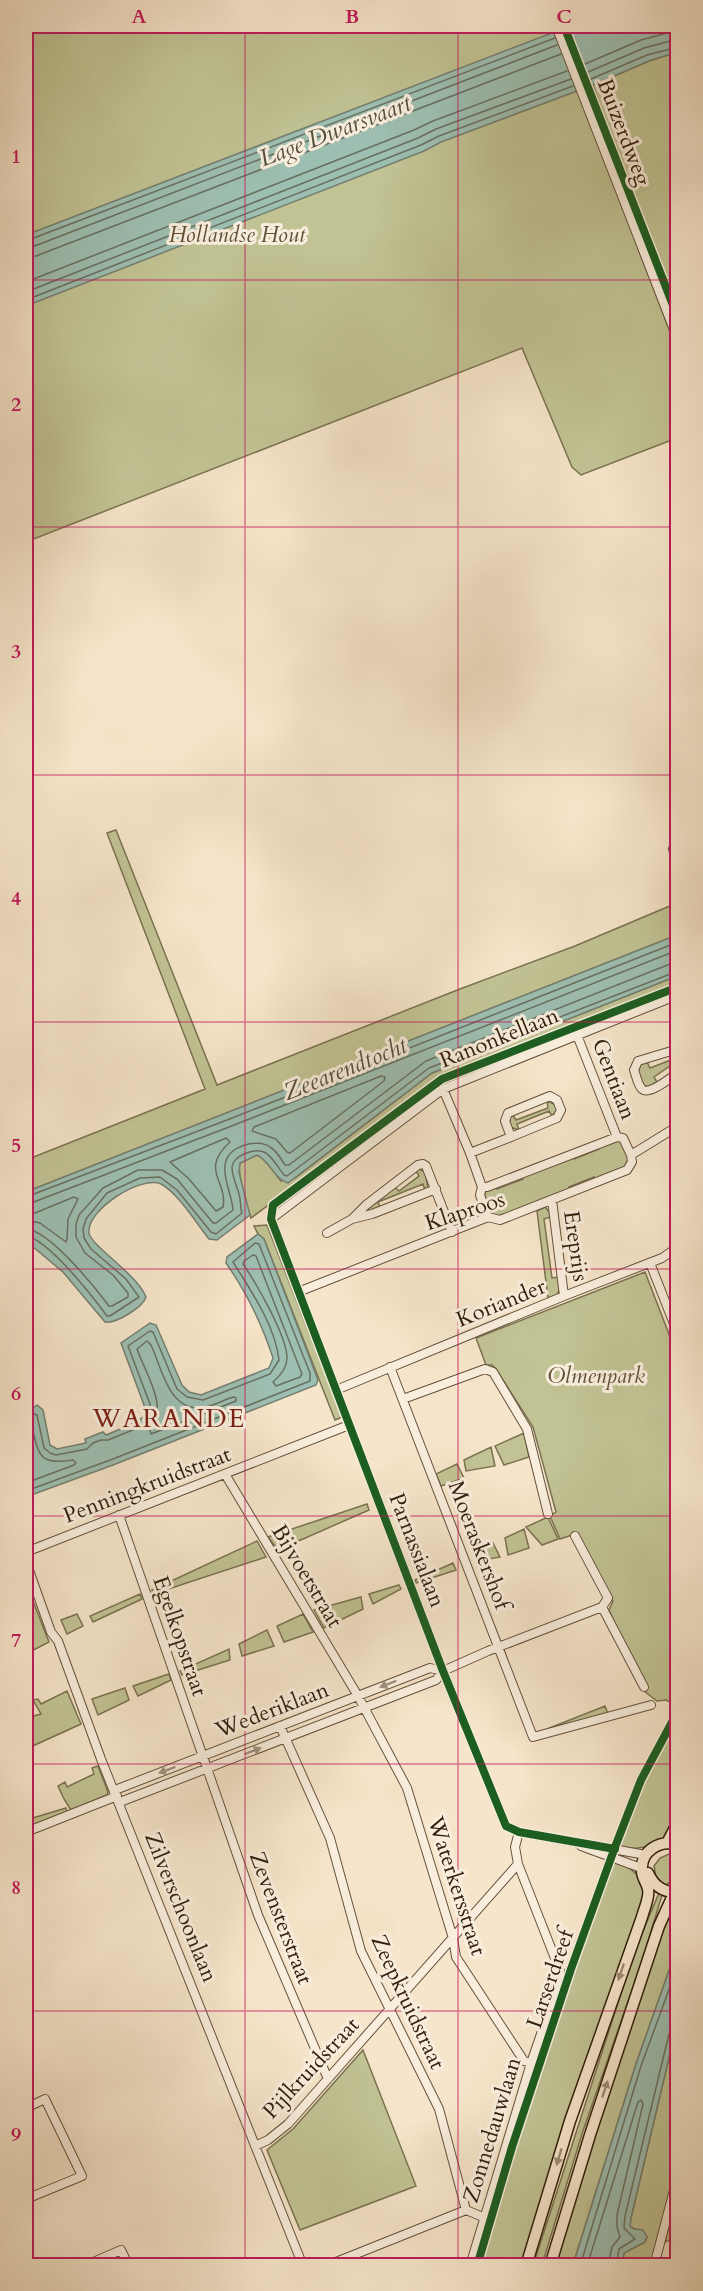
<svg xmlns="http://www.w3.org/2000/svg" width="703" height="2291" font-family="Cardo,serif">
	<rect width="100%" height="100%" fill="#f6e5ca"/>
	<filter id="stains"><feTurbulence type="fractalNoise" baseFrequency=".00333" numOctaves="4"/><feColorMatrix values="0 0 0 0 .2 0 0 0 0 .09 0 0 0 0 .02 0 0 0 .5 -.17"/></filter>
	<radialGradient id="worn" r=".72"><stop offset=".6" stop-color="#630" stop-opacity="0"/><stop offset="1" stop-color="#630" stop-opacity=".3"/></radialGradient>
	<path fill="#c1c394" stroke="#7a7250" stroke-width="1.5" d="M26,26H551L554,32L550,34L578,91L677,350V438L581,475L572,467L522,348L26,542Z
		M677,52V292L666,283L611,140L593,85L649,61Z
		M116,830L217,1085L460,989L575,946L677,903V935L26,1192V1160L205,1089L107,833Z
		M677,976V985L438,1079L251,1218C247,1209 237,1171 240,1163L257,1155L264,1159L281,1181L295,1178L432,1073Z
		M677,1051V1061L654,1077L657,1082L648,1087L643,1085L638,1072L641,1064L647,1062L650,1068L676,1058L674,1052Z
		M547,1101L554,1104L557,1110L552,1116L549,1111L517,1124L519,1130L510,1127V1117L513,1115L516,1120L548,1108Z
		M614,1140L621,1142L628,1158L626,1167L596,1180L594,1177L569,1187L570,1190L499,1217L491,1214L484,1196L486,1191L496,1186L497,1189L523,1179L522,1176L573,1156L574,1159L599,1149V1146Z
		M419,1169L425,1172L428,1188L425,1190L423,1184L378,1202L380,1207L370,1211L368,1209L395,1187L399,1191L419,1176L416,1171Z
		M545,1207L550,1213L551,1217L544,1219L552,1278L558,1277L560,1288L557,1295L548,1298L537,1211Z
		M267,1225L342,1417L335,1420L264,1239L258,1234L254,1226Z
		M645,1272L677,1355L678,1704L676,1705L666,1700L657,1701L644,1691L609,1610L613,1601L578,1533L560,1539L550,1516L556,1512L533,1427L496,1369L492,1365H486L476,1338Z
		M524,1433L529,1457L504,1465L495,1446Z
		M491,1447L495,1466L466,1471L464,1460Z
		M457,1464L464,1478L441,1486L436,1474Z
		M367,1504L369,1510L278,1550L268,1537Z
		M548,1517L558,1539L542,1545L526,1527Z
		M524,1529L529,1548L508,1555L505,1538Z
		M257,1541L266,1557L153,1594L152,1590Z
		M493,1543L500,1557L489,1559L483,1548Z
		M453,1563L456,1570L416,1583L415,1580Z
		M399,1585L401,1589L373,1604L369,1594Z
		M140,1594L142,1599L93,1622L90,1616Z
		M361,1597L363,1609L324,1628L314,1610Z
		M33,1601L49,1642L26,1654V1610L32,1608L31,1602Z
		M77,1614L83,1626L67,1634L61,1620Z
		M303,1614L313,1632L284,1642L277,1626Z
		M267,1630L274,1646L242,1656L239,1644Z
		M229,1649L230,1660L182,1675L180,1671Z
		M169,1674L171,1680L138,1696L133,1686Z
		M125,1688L129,1700L98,1715L92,1699Z
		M67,1691L81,1724L26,1749V1718L41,1714L33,1700L38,1699L41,1704Z
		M605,1706L608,1714L547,1729Z
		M677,1715C677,1736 677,1756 677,1777C677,1787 679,1799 677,1810C673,1842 647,1851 618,1848L632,1807Z
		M98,1766L108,1792L107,1795L71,1810L64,1799L58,1786L65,1782L67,1787L94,1774L92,1768Z
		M66,1808L67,1812L26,1828V1820Z
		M676,1851L677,1879L665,1885L656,1877L654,1866L660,1858Z
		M613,1859C630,1867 647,1877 643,1899L569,2110L521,2265L479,2266C520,2129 565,1994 613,1859Z
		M659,1893L662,1895L642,1961L582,2134L542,2265L533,2266L635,1950Z
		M677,1899V1948L636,2064L573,2265L555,2266L620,2056L670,1908Z
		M677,2024V2163L651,2265L622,2266L624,2253L645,2242L647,2237L630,2226L631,2218Z
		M363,2050L416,2186L300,2230L267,2150L293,2129Z
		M677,2208V2237L665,2242L673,2209Z"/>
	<path fill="#9dbfb2" stroke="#737f70" stroke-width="1.5" d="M570,26H677V52L649,61L593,85L441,142L424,151L26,306V235Z
		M677,935V976L432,1073L288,1183C274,1179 270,1161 257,1155L240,1163L239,1173L250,1215L217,1240L209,1239C197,1224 177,1192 161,1184C141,1175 86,1210 89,1233C91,1246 137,1274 146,1297C143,1307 116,1324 105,1322L63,1272L26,1241V1192Z
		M258,1234L264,1239L315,1372L318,1380L316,1385L113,1465L26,1497V1414L37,1405L43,1410L50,1445L57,1449L86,1443L85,1439L103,1432L106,1435L137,1422L144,1416V1405L121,1343L150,1323L156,1325L182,1385L189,1392L201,1395L269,1368L273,1358C262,1324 247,1293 226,1263L227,1257Z
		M677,1948V2024L631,2218L630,2226L634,2229L643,2230L647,2237L645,2242L624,2253L622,2265H573L636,2064Z"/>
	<path fill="#f6e5ca" d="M562,26H566L591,89L578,94L553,29Z"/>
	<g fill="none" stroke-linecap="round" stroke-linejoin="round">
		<path stroke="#687060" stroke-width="1.5" d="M578,67L641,40L678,30
			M581,75L644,48L678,39
			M584,82L647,55L678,47
			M26,241L555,38
			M26,248L32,247L557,45
			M26,257L36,256L561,54
			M26,282L414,130L433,121L567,71
			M26,292L418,138L436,129L571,79
			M26,300L421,145L439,136L573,86
			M381,1076L385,1077L384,1081L290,1153L287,1152L276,1139L252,1131L254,1127Z
			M226,1138L230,1142C199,1170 228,1181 223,1207L216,1211L189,1179L170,1162Z
			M26,1197L227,1120L678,942
			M26,1205L229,1127L678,950
			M26,1214L35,1213L74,1197L78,1199L68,1219L67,1239L66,1242L40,1223L26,1220
			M26,1229C49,1230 94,1286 109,1306H112L128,1297V1293L113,1275L85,1253L76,1237V1224L79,1215L103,1188L138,1170H162L177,1179L213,1223H216L233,1210C232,1195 223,1180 225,1165C227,1146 257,1138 270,1147C277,1151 281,1159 285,1165H289L426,1061L670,964L678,963
			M26,1236C48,1239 93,1297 107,1316H110L139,1297L126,1279L91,1249L84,1238L83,1229L86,1219L107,1193L140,1178L160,1177L177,1190L211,1232L216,1234L242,1213C240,1207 241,1200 239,1194C237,1186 232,1177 232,1167C233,1160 238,1157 244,1154C267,1144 271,1158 284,1175L287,1176L429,1068L678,971
			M253,1255L256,1256L302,1374L300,1377L276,1386L273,1382C280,1376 287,1368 287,1358C287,1336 256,1283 243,1264L244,1261Z
			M147,1341L151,1345C162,1368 168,1410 201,1408C212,1407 223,1400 233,1397L236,1398V1401L151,1434L150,1431C169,1406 146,1375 137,1349Z
			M26,1418L34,1414L37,1415L44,1448L50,1453L56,1455L87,1449L93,1443L101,1440H108L145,1425L150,1417V1404L128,1346L150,1331L153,1332L177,1389L187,1397L203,1400L270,1374L279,1360C275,1325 251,1291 233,1262L255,1243L259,1244L310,1373V1381L113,1459L26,1491
			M26,1425L32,1427C39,1457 40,1465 73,1460L76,1463L74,1465L26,1483
			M580,2266L641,2066L678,1965
			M587,2266L638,2102L641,2100L643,2104L617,2215V2227L620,2237L612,2247L608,2266
			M616,2266L619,2249L635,2239L624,2228L625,2216L669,2034L672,2029L678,2028"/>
		<g stroke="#64513c" stroke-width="10">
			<path id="minor" d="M556,26L678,340
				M678,837L673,849L678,865
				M577,1035L617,1137
				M678,1049L638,1061L634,1070C636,1075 638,1086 642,1089C649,1096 671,1077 678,1073
				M443,1089L470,1153L482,1187L480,1195L488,1217
				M470,1153L511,1137L505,1121L508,1113L550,1096L557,1100L561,1110L557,1118L511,1137
				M482,1187H487L617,1137L623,1138L631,1155
				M436,1189L372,1214L352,1219L366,1205L418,1165L423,1164L426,1166L452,1232
				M552,1200L564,1296
				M327,1233L352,1219
				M650,1263L678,1334
				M298,1292L488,1217L500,1220L627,1170L632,1162L631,1155L678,1126
				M390,1367L533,1737L651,1705
				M336,1390L564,1296L662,1258L678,1247
				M403,1399L485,1369L493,1372L527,1429L548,1514
				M225,1474L358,1696L407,1788L453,1938L456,1957L524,2061L531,2063
				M119,1515L258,1915L328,2079
				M575,1536L608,1598L602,1607L644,1687
				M26,1552L349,1425
				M26,1562L51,1632L58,1641L101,1759L303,2266
				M280,1726L330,1838L361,1951L439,2109L466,2210L483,2217
				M115,1790L430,1668L443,1671
				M120,1802L436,1680L443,1671L488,1651L602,1607
				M26,1832L117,1796
				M581,1846L641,1868
				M646,1855L519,1832L506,1826L443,1671L271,1219L443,1089L678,995
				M26,2108L45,2099L82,2176L26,2199
				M255,2146L268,2140L288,2124L518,1864
				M84,2266L121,2250L129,2266
				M326,2266L466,2210
				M470,2266L531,2063L560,1979V1971L518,1864L515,1847L519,1832
				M654,2266L678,2175"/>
		</g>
		<g stroke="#33200d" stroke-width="13">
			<path id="major" d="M667,1843L678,1822
				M648,1873C654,1886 663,1893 678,1892
				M526,2266L570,2121L642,1917C644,1909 650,1897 648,1889C647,1883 642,1878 642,1871C640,1851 660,1839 678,1845
				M550,2266L590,2135L659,1926L674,1893"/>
		</g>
		<use href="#minor" stroke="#f9eedd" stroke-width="8"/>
		<use href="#major" stroke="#f6e5ca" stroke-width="10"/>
		<g stroke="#f9eedd" stroke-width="11">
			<path id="cycleway" d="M564,26L678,318
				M615,1849L519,1832L506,1826L443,1671L271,1219L273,1205L442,1079L678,987
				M477,2266L512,2147L571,1969L615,1847L641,1780L678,1711"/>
		</g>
		<use href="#cycleway" stroke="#1b5e20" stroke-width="8"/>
	</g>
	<defs><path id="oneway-solid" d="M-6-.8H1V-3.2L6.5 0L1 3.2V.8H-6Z" transform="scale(1.5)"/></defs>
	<g fill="#a0917f">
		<use href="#oneway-solid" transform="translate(388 1684) rotate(159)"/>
		<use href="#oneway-solid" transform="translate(253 1751) rotate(-21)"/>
		<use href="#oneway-solid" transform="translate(167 1770) rotate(159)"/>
	</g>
	<g fill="#9e8c75">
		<use href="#oneway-solid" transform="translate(621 1972) rotate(109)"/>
		<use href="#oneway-solid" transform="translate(605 2089) rotate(-72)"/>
		<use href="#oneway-solid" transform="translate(559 2157) rotate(107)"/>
	</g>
	<path fill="none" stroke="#c2185b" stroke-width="1.5" stroke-opacity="0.55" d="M245,26V2266M458,26V2266M26,280H678M26,527H678M26,775H678M26,1022H678M26,1269H678M26,1516H678M26,1764H678M26,2011H678"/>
	<g text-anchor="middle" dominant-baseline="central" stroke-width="6" stroke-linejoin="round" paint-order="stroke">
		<g font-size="22" fill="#33200d" stroke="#f9eedd">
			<text transform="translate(624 132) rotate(69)">Buizerdweg</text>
			<text transform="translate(499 1038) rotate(-22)">Ranonkellaan</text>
			<text transform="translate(614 1079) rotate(69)">Gentiaan</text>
			<text transform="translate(465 1211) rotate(-18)">Klaproos</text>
			<text transform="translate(576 1246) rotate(82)">Ereprijs</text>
			<text transform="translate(501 1303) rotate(-22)">Koriander</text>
			<text transform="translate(147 1485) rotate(-21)">Penningkruidstraat</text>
			<text transform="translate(479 1545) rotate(69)">Moeraskershof</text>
			<text transform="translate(417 1550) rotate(69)">Parnassialaan</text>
			<text transform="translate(307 1576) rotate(59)">Bijvoetstraat</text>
			<text transform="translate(180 1636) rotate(71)">Egelkopstraat</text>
			<text transform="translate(272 1710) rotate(-21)">Wederiklaan</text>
			<text transform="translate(457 1886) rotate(72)">Waterkersstraat</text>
			<text transform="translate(181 1907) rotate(68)">Zilverschoonlaan</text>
			<text transform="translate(281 1918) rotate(69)">Zevensterstraat</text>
			<text transform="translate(550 1979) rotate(-71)">Larserdreef</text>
			<text transform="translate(408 2002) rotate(65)">Zeepkruidstraat</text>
			<text transform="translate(311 2068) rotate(-47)">Pijlkruidstraat</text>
			<text transform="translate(492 2130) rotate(-73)">Zonnedauwlaan</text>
		</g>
		<g font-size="22" font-style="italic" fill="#5e5136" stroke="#f9eedd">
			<text x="237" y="235">Hollandse Hout</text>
			<text x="596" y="1376">Olmenpark</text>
		</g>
		<g font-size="24" font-style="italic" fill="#53503f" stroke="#f9eedd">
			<text transform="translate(335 131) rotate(-21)">Lage Dwarsvaart</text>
			<text transform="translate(345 1069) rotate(-22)">Zeearendtocht</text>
		</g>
		<g font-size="26" letter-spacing="1.5" fill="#7a1f14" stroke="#f9eedd">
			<text x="169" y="1418">WARANDE</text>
		</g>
	</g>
	<rect width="703" height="2291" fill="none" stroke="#f6e5ca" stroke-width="66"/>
	<rect x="33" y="33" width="637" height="2225" fill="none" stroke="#c2185b" stroke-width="2"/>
	<g font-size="20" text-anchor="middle" font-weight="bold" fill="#c2185b">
		<text x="139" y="23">A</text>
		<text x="352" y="23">B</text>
		<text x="564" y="23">C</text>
		<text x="16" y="163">1</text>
		<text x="16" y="411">2</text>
		<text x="16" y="658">3</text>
		<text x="16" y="905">4</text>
		<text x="16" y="1152">5</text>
		<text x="16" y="1400">6</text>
		<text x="16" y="1647">7</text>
		<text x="16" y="1894">8</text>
		<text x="16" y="2141">9</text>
	</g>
	<rect width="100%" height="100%" filter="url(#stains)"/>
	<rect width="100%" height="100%" fill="url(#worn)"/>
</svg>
